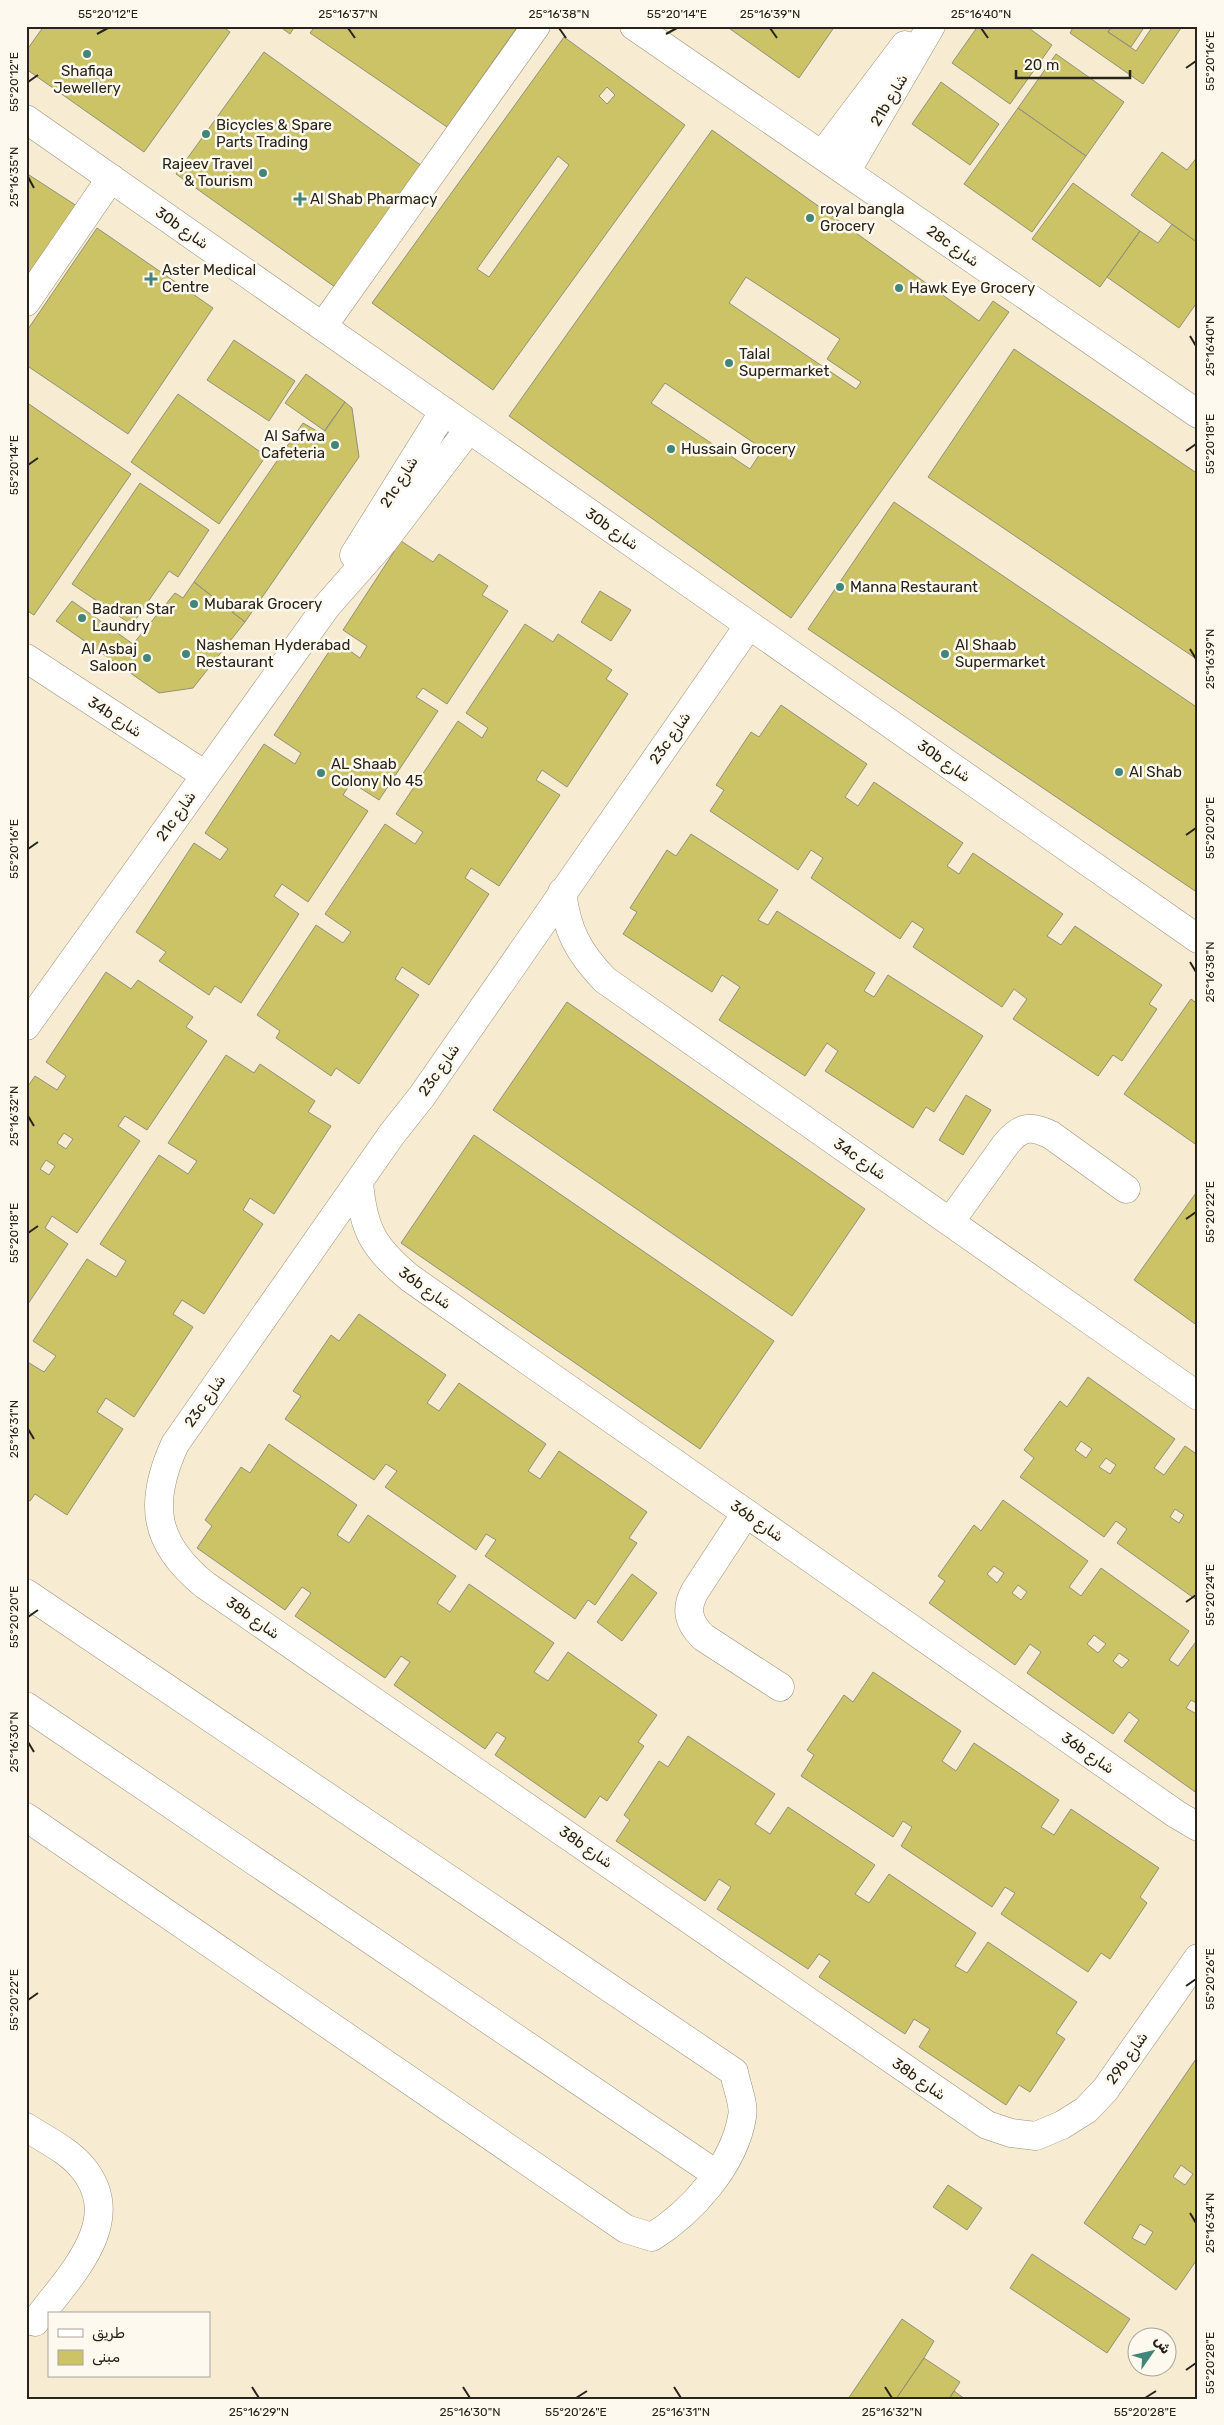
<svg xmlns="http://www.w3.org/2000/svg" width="1224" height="2425" font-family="Rubik,Cairo,sans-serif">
	<rect width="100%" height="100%" fill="#f7ebd2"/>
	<path fill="#cbc365" stroke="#929178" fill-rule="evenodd" d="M44,26H222L230,32L144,152L26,69V51Z
		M279,26H295L290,34Z
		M315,26H518L447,127L310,33Z
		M726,26H835L799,78Z
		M978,26H1026L1052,45L1010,104L952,63Z
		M1074,26H1112L1108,32L1136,51L1153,26H1178L1181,28L1143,84L1070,33Z
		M1112,26H1145L1131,47L1108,32Z
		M564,37L685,125L493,390L372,303ZM607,87L615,95L607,104L599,96ZM558,156L569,165L489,277L477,269Z
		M264,52L422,166L335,287L176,174Z
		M1056,54L1124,102L1086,156L1018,108Z
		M941,82L999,124L970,165L912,124Z
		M1018,108L1086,156L1032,232L964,184Z
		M712,130L979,321L993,301L1009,312L791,618L509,416ZM746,277L840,339L827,359L861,382L856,389L729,303ZM665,383L763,449L750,469L651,403Z
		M1162,152L1187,170L1198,156V243L1131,195Z
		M26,173L80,208L36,276L26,269Z
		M1073,183L1140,231L1100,287L1032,239Z
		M1172,224L1198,243V301L1179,328L1107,277L1140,231L1158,243Z
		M97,228L213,308L128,434L26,365V332Z
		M234,340L295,381L269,421L207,380Z
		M1014,349L1198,474V660L928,477Z
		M306,374L345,402L325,431L285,403Z
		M178,394L266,456L219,524L131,462Z
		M26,402L131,474L34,615L26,610Z
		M345,402L352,408L359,457L245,622L194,582L303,423L322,434Z
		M140,483L209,530L178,577L169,571L132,625L72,584Z
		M894,502L1198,708V893L808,629Z
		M401,541L433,562L439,554L488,586L482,595L508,611L447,704L423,688L416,697L438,711L379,800L351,782L343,795L368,811L308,902L282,884L274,896L299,914L241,1003L215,986L209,995L159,961L166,952L136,932L194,843L220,860L228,849L205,833L264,744L295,764L301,753L274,735L336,641L360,658L367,646L343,630Z
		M194,582L245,622L193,688L159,693L56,621L72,601L133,644L175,593L183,598Z
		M600,591L631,610L611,641L581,622Z
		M525,624L553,642L558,634L612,670L606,679L628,694L567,787L542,770L536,780L560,795L499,886L471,868L465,878L489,894L429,985L402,967L395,979L419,995L359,1084L336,1068L331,1076L276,1038L280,1031L257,1015L316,925L343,943L351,932L325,914L385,824L415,844L423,832L396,814L458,721L482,738L488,728L466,713Z
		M781,705L867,764L845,797L858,806L874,782L963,843L947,866L959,874L973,853L1063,914L1047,936L1061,945L1075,926L1162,985L1149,1004L1157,1009L1122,1061L1113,1055L1098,1076L1013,1019L1027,999L1014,989L1002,1007L913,947L924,929L912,921L900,939L811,878L823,858L811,850L798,870L710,811L724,790L716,785L751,732L759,737Z
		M691,834L778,890L758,920L768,925L777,911L875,973L864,991L874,997L888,975L983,1036L934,1112L926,1107L913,1128L825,1071L838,1051L827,1043L805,1076L719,1020L740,987L722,975L712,992L623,934L637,912L630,908L667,850L676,856Z
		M106,972L131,989L138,980L193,1017L186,1027L207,1041L147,1130L125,1116L118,1126L140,1141L77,1233L52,1216L45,1228L68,1244L26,1307V1089L35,1076L57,1090L66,1076L46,1062ZM64,1133L73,1139L66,1149L57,1143ZM46,1160L55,1166L49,1175L40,1169Z
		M1191,999L1198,1004V1146L1124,1094Z
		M567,1002L865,1209L792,1316L493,1110Z
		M226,1055L254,1073L260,1064L315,1101L308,1112L331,1126L274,1214L250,1198L243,1210L263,1224L204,1314L182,1300L173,1314L193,1327L134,1417L106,1398L97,1412L123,1429L67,1515L35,1494L30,1501L26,1499V1361L44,1372L56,1356L33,1341L87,1259L116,1277L126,1261L100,1244L159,1155L188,1174L197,1161L168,1143Z
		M966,1095L991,1110L963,1155L939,1140Z
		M474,1135L774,1341L700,1449L401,1243Z
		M1198,1190V1326L1134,1280Z
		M359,1314L446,1375L427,1403L439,1411L459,1383L546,1444L528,1471L540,1479L559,1451L647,1512L629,1538L637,1543L595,1605L588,1600L575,1619L485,1556L496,1540L486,1534L476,1550L385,1487L397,1471L386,1464L374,1480L285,1419L301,1396L293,1391L331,1335L339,1341Z
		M1088,1377L1175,1439L1154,1468L1164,1475L1185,1446L1198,1455V1601L1117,1543L1127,1529L1116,1521L1104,1537L1020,1477L1034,1458L1024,1450L1060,1401L1067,1407ZM1081,1441L1092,1449L1086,1458L1075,1450ZM1106,1458L1116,1465L1110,1474L1099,1467ZM1175,1509L1184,1515L1179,1523L1170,1517Z
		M269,1444L357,1505L337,1535L349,1543L368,1515L456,1576L437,1603L450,1612L469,1584L554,1643L534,1672L548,1681L568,1652L657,1715L638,1742L644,1746L607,1801L600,1796L585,1818L495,1755L506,1738L497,1732L485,1749L394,1685L410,1662L401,1656L385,1678L295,1616L311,1593L302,1587L285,1610L197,1548L212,1526L205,1520L241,1467L250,1473Z
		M1003,1500L1088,1561L1069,1587L1081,1596L1101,1568L1189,1631L1169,1660L1178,1666L1198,1639V1704L1191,1700L1186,1708L1198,1715V1794L1124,1741L1139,1720L1129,1712L1113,1734L1027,1673L1041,1652L1030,1644L1015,1665L929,1603L945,1581L938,1576L974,1525L981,1531ZM994,1566L1004,1573L997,1583L987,1574ZM1018,1585L1027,1592L1021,1600L1012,1593ZM1094,1635L1106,1644L1098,1653L1087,1644ZM1119,1653L1129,1660L1122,1668L1113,1661Z
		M632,1574L657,1593L622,1641L597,1622Z
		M873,1672L961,1731L942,1761L956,1771L974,1743L1059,1800L1041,1827L1054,1835L1071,1809L1159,1868L1140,1897L1147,1903L1110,1959L1101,1953L1088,1972L1001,1914L1015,1893L1005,1887L992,1907L901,1846L912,1827L903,1821L893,1837L801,1776L814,1755L807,1750L844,1695L853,1702Z
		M688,1736L775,1794L755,1824L770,1834L788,1807L875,1865L855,1894L869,1903L889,1874L976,1933L955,1966L967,1973L988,1942L1077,2002L1056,2033L1065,2039L1030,2092L1019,2085L1006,2105L919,2047L930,2029L914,2019L905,2034L819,1977L830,1961L819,1954L808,1969L717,1909L731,1887L719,1879L705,1901L616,1841L630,1820L624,1815L659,1761L668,1767Z
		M1198,2056V2258L1176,2290L1084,2223ZM1181,2165L1193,2174L1185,2185L1173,2177ZM1140,2224L1153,2232L1145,2245L1132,2238Z
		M948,2185L982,2208L967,2230L933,2207Z
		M1032,2254L1130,2319L1107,2353L1010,2288Z
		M902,2319L934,2341L924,2358L896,2399H848Z
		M924,2358L960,2382L949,2399H896Z
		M954,2391L965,2399H949Z"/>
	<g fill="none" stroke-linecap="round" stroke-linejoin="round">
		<g stroke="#9b9079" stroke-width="29">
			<path id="minor" d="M634,26L1198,414
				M26,119L1198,939
				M822,155L905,45
				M846,172L931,26
				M26,302L111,178
				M323,326L536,26
				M354,555L444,411
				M749,625L422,1096L392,1134L175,1444C148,1503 153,1543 205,1585L987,2125L1011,2133L1036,2136L1062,2125L1086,2110L1105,2090L1198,1958
				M26,658L205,775
				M562,892C567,931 578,952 605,980L1198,1396
				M26,1026L326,607L384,541L469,429
				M359,1182C363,1229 373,1248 410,1278L1176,1814L1198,1827
				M950,1222L1006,1144C1021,1126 1031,1125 1051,1135L1126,1189
				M746,1513L695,1591C685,1609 688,1622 703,1637L780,1687
				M26,1593L734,2072C736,2085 745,2105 742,2117C734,2165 692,2212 652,2237L626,2229L26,1817
				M26,1706L716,2174
				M26,2127C44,2139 68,2150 82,2167C128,2222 68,2277 35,2322"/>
		</g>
		<use href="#minor" stroke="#fff" stroke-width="28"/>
	</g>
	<path fill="none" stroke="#28241b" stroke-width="2" d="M348,28L355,38M559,28L566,38M770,28L777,38M981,28L988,38M97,34L108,28M666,34L677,28M1186,68L1196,61M28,82L38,75M28,177L34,188M1190,336L1196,346M1186,451L1196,444M28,465L38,458M1190,649L1196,659M1186,835L1196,828M28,849L38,842M1190,962L1196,972M28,1116L34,1126M1186,1219L1196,1212M28,1233L38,1226M28,1429L34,1439M1186,1602L1196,1595M28,1617L38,1610M28,1742L34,1752M1186,1986L1196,1979M28,2000L38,1993M1190,2213L1196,2223M1186,2370L1196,2363M252,2387L259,2398M463,2387L470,2398M674,2387L681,2398M885,2387L892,2398M576,2398L587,2391M1145,2398L1156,2391"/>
	<g fill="#42867a" stroke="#fef9ef" stroke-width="2">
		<circle cx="87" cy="54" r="5"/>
		<circle cx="206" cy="134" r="5"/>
		<circle cx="263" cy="173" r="5"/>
		<path d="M297.5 191.5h5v5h5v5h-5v5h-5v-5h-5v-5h5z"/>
		<circle cx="810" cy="218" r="5"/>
		<path d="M148.5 271.5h5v5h5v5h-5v5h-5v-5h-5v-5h5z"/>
		<circle cx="899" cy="288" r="5"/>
		<circle cx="729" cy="363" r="5"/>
		<circle cx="335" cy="445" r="5"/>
		<circle cx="671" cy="449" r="5"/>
		<circle cx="840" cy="587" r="5"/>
		<circle cx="194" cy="604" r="5"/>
		<circle cx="82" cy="618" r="5"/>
		<circle cx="186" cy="654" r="5"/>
		<circle cx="945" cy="654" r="5"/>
		<circle cx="147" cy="658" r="5"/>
		<circle cx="1119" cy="772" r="5"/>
		<circle cx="321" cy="773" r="5"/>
	</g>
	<g text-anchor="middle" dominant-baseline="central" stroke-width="5" stroke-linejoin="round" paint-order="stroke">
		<g font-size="15" fill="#28241b" stroke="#fef9ef" text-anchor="start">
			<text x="87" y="71" text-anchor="middle">Shafiqa<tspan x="87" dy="17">Jewellery</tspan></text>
			<text x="216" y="125">Bicycles &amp; Spare<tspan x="216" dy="17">Parts Trading</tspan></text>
			<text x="253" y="164" text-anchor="end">Rajeev Travel<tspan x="253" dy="17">&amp; Tourism</tspan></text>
			<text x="310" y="199">Al Shab Pharmacy</text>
			<text x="820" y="209">royal bangla<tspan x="820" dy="17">Grocery</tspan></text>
			<text x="162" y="270">Aster Medical<tspan x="162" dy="17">Centre</tspan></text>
			<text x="909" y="288">Hawk Eye Grocery</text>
			<text x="739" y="354">Talal<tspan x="739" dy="17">Supermarket</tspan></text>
			<text x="325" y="436" text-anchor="end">Al Safwa<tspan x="325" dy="17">Cafeteria</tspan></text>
			<text x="681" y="449">Hussain Grocery</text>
			<text x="850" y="587">Manna Restaurant</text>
			<text x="204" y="604">Mubarak Grocery</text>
			<text x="92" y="609">Badran Star<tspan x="92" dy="17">Laundry</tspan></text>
			<text x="196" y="645">Nasheman Hyderabad<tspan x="196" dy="17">Restaurant</tspan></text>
			<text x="955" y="645">Al Shaab<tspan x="955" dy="17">Supermarket</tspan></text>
			<text x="137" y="649" text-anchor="end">Al Asbaj<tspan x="137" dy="17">Saloon</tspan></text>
			<text x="331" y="764">AL Shaab<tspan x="331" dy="17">Colony No 45</tspan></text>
			<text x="1129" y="772">Al Shab</text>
		</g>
		<g font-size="15" fill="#28241b" stroke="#fef9ef">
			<text transform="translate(889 100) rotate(-59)">21b شارع</text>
			<text transform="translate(182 228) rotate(35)">30b شارع</text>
			<text transform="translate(953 246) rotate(35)">28c شارع</text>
			<text transform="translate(399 482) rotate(-58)">21c شارع</text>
			<text transform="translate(612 529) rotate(35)">30b شارع</text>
			<text transform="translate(115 717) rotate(33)">34b شارع</text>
			<text transform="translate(670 738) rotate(-55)">23c شارع</text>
			<text transform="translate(944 761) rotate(35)">30b شارع</text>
			<text transform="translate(176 816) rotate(-55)">21c شارع</text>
			<text transform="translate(439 1070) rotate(-55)">23c شارع</text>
			<text transform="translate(860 1159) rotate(35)">34c شارع</text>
			<text transform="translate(425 1288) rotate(36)">36b شارع</text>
			<text transform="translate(205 1401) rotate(-55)">23c شارع</text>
			<text transform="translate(757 1521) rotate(35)">36b شارع</text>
			<text transform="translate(253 1618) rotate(35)">38b شارع</text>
			<text transform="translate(1088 1753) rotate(35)">36b شارع</text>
			<text transform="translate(586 1847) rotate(35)">38b شارع</text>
			<text transform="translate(1127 2058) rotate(-55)">29b شارع</text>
			<text transform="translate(919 2079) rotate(35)">38b شارع</text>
		</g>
	</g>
	<rect width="1224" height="2425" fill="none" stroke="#fef9ef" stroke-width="55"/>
	<rect x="48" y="2312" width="162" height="65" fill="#fef9ef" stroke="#a8a49a"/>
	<rect x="58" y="2329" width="25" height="8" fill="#ffffff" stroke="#a8a49a"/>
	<text x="92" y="2338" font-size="15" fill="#28241b">طريق</text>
	<rect x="58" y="2350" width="25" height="15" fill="#cbc365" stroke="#a8a49a"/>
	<text x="92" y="2362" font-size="15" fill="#28241b">مبنى</text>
	<g transform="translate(1152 2352) rotate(56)"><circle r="24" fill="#fef9ef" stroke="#a8a49a"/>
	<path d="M0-4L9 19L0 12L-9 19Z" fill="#42867a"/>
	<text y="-8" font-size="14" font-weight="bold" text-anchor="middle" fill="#28241b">ش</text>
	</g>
	<path d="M1016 70v8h114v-8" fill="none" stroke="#28241b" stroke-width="2.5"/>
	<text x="1024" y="70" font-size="15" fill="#28241b" stroke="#fef9ef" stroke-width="4" paint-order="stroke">20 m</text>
	<rect x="28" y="28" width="1168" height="2370" fill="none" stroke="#28241b" stroke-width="2"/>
	<g font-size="12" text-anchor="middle" fill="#28241b">
		<text x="108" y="18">55°20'12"E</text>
		<text x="348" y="18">25°16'37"N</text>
		<text x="559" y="18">25°16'38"N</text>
		<text x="677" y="18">55°20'14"E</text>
		<text x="770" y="18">25°16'39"N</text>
		<text x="981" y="18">25°16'40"N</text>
		<text transform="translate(1210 61) rotate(-90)" y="4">55°20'16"E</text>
		<text transform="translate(14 82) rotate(-90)" y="4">55°20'12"E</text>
		<text transform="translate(14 177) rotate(-90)" y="4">25°16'35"N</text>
		<text transform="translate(1210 346) rotate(-90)" y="4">25°16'40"N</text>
		<text transform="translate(1210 444) rotate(-90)" y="4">55°20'18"E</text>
		<text transform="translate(14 465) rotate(-90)" y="4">55°20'14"E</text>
		<text transform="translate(1210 659) rotate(-90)" y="4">25°16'39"N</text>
		<text transform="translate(1210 828) rotate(-90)" y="4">55°20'20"E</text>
		<text transform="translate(14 849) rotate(-90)" y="4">55°20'16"E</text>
		<text transform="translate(1210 972) rotate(-90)" y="4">25°16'38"N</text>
		<text transform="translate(14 1116) rotate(-90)" y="4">25°16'32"N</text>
		<text transform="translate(1210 1212) rotate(-90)" y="4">55°20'22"E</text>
		<text transform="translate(14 1233) rotate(-90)" y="4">55°20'18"E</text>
		<text transform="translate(14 1429) rotate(-90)" y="4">25°16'31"N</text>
		<text transform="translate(1210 1595) rotate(-90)" y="4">55°20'24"E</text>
		<text transform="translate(14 1617) rotate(-90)" y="4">55°20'20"E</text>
		<text transform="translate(14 1742) rotate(-90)" y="4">25°16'30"N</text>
		<text transform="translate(1210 1979) rotate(-90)" y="4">55°20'26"E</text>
		<text transform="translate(14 2000) rotate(-90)" y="4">55°20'22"E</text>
		<text transform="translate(1210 2223) rotate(-90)" y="4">25°16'34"N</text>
		<text transform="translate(1210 2363) rotate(-90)" y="4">55°20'28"E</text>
		<text x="259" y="2416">25°16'29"N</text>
		<text x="470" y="2416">25°16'30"N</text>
		<text x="576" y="2416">55°20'26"E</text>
		<text x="681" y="2416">25°16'31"N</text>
		<text x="892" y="2416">25°16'32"N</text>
		<text x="1145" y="2416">55°20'28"E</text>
	</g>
</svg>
